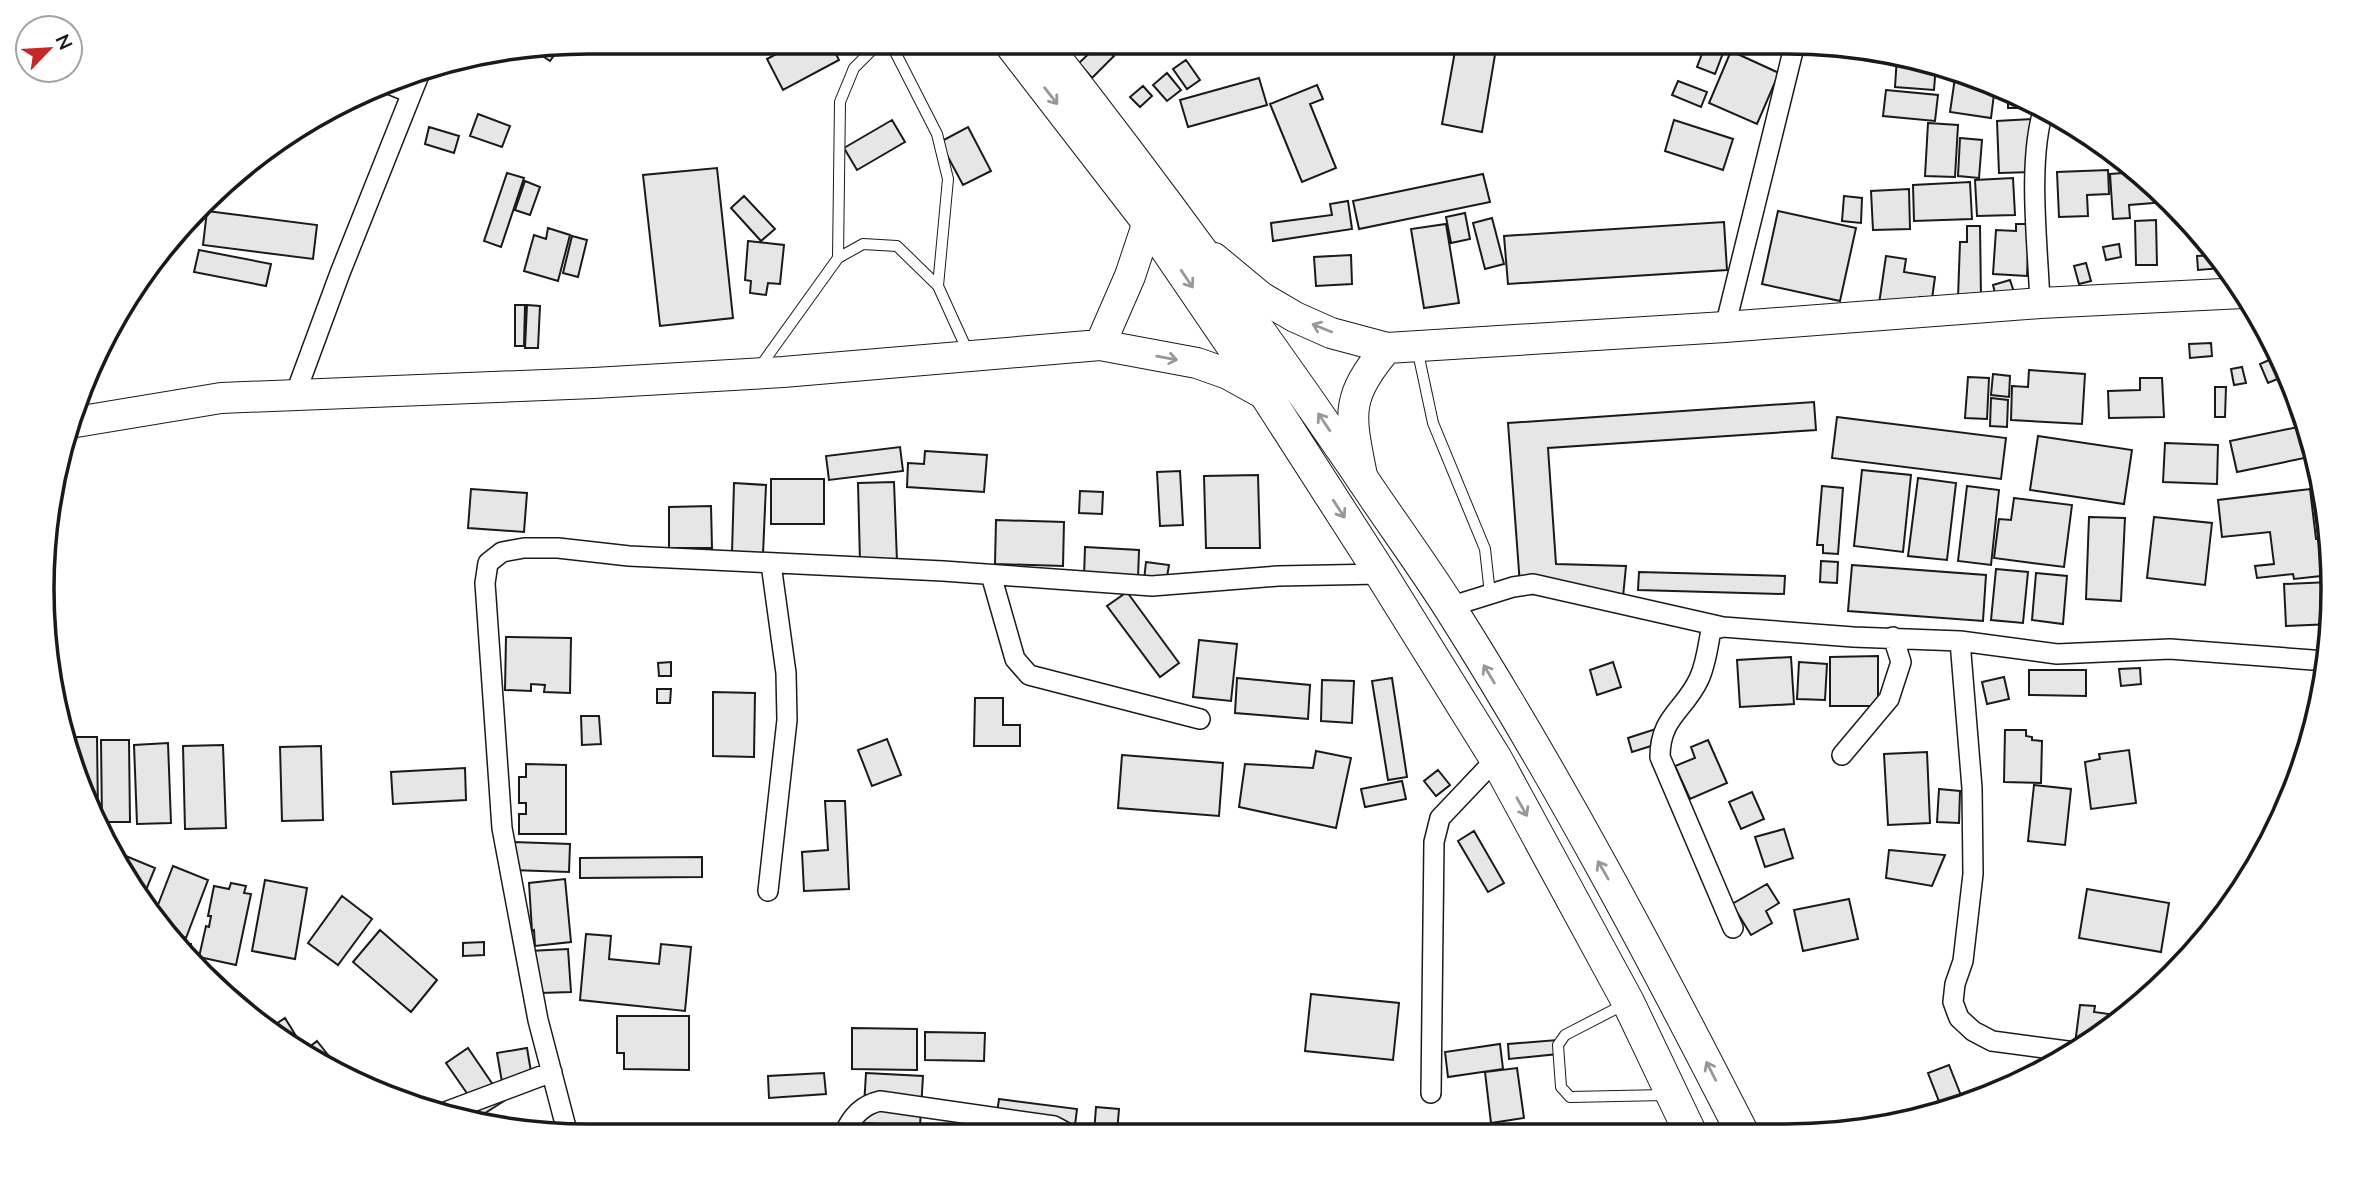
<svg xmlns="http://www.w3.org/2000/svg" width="2375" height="1178" font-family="Mulish,sans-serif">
	<rect width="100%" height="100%" fill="#fff"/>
	<path fill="#e6e6e6" stroke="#1a1a1a" stroke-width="2" d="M798,42H830L839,60L783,90L767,59Z
		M1101,42L1114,56L1092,78L1079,63Z
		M1444,43H1497L1482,132L1442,124L1455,51L1442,49Z
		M1508,43H1556L1555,50L1507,45Z
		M1705,46L1723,53L1715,74L1697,67Z
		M560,47L550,61L535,51Z
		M1731,51L1779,73L1757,124L1709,103Z
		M1897,56L1936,64L1934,90L1895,87Z
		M1186,60L1200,80L1187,89L1173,69Z
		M1956,71L1995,86L1991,118L1950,112Z
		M1167,73L1181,90L1167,101L1153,85Z
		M1259,78L1267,105L1188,127L1180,100Z
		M1678,81L1707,92L1701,107L1672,95Z
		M1317,85L1323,99L1310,104L1336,168L1302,182L1270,104Z
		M1143,86L1152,96L1140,107L1130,97Z
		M1886,90L1938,95L1935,121L1883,116Z
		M2008,91L2028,98L2038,105V108H2008Z
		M478,114L510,126L502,147L470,136Z
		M2032,119L2034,172L1999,173L1997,121Z
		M892,120L905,142L857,170L844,148Z
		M1674,120L1733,139L1723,170L1665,151Z
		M1928,123L1958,125L1955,177L1925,176Z
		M429,127L459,136L454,153L425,144Z
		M968,127L991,171L963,185L940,142Z
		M1960,138L1982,140L1979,178L1958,176Z
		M717,168L733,318L660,326L643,175Z
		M2108,170L2109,194L2087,195L2088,216L2059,217L2057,172Z
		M2137,172L2167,202L2129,205L2130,218L2113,219L2110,174Z
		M507,173L524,178L501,247L484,241Z
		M1483,174L1490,202L1359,229L1353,201Z
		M2013,178L2015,215L1977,216L1975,180Z
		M525,181L540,187L530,215L515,210Z
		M1970,182L1972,219L1914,221L1913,185Z
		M1909,189L1910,229L1873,230L1871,191Z
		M744,196L775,229L761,241L731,208Z
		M1844,196L1862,198L1861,223L1842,221Z
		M1348,201L1352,229L1273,241L1271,223L1332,215L1330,204Z
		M207,211L317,225L313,259L203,245Z
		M1778,211L1856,228L1840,301L1762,284Z
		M1465,213L1470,239L1451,243L1446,217Z
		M1492,218L1504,264L1485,269L1473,223Z
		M2156,220L2157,265H2136L2135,221Z
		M1724,222L1727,270L1508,284L1504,236Z
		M1446,224L1459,303L1424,308L1411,229Z
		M2016,224H2029L2027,276L1993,274L1996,230L2016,231Z
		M1967,226H1980L1981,298H1958L1960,242H1967Z
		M548,228L570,235L558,281L524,271L534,235L546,239Z
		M572,236L587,240L578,277L563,273Z
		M748,241L784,245L780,284L768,283L766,295L750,293L751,281L745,280Z
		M2119,244L2121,257L2106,260L2103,247Z
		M199,250L271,264L266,286L194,272Z
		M1351,255L1352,284L1316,286L1314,257Z
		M2216,255L2237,283L2224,284L2222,268L2198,270L2197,256Z
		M1886,256L1906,259L1904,272L1935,277L1932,299L1920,297L1917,310L1879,304Z
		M2086,263L2091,281L2079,284L2074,266Z
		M2010,280L2014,292L1996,297L1993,285Z
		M515,305H525L524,346H515Z
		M527,305L540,306L538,348H525Z
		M2211,343L2212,356L2190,358L2189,344Z
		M2278,356L2287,375L2268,383L2260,364Z
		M2242,367L2246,383L2234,385L2231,369Z
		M2029,370L2085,374L2082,424L2011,420L2012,386L2028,387Z
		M1993,374L2010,376L2009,397L1991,395Z
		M1968,377L1989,378L1987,419L1965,418Z
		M2140,378H2162L2164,417L2109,418L2108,391L2140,390Z
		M2215,387H2226L2225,417H2215Z
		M1991,398L2008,400L2007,427L1990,426Z
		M1814,402L1816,430L1548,448L1556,564L1626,566L1623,597L1520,585L1508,423Z
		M1837,417L2006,438L2001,479L1832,458Z
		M2306,422L2314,456L2237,472L2230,441L2303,426L2302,423Z
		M2038,436L2132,450L2124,504L2030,490Z
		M2165,443L2218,445L2217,484L2163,482Z
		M900,447L903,471L829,480L826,456Z
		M925,451L987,455L984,492L907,487L908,463L924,464Z
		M1862,470L1911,475L1903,552L1854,546Z
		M1180,471L1183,525L1160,526L1157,472Z
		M1258,475L1260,548H1206L1204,476Z
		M1918,478L1956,483L1947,560L1908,556Z
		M771,479H824V524H771Z
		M894,482L897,561L860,562L858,483Z
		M734,483L766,485L763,554L732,553Z
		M1822,486L1843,488L1838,554L1823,553V545H1817Z
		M1967,486L1999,490L1991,565L1958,561Z
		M471,489L527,493L524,532L468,528Z
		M2310,489L2316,539L2329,538L2330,575L2294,579L2293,574L2257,578L2255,566L2274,564L2270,532L2222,537L2218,500Z
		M1080,491L1103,492L1102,514L1079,513Z
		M2014,498L2072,505L2064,567L1994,558L1999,519L2011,520Z
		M711,506L712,548H669V507Z
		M2089,517L2125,518L2121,601L2086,599Z
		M2154,517L2212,523L2205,585L2147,578Z
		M996,520L1064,522L1063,566L995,564Z
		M1085,547L1139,550L1138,579L1084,577Z
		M1821,561L1838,562L1837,583L1820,582Z
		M1146,562L1169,565L1166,583L1144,580Z
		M1852,565L1986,575L1983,621L1848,611Z
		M1996,569L2028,572L2023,623L1991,620Z
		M1639,572L1785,576L1784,594L1638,590Z
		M2036,573L2067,576L2063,624L2032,620Z
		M2330,582L2332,624L2286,626L2284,584Z
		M1127,592L1179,663L1160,677L1107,606Z
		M506,637L571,638L570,693L544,692L545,685L531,684V691L505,690Z
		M1199,640L1237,644L1231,701L1193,697Z
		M1878,656V706H1830V657Z
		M1791,657L1794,704L1740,707L1737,660Z
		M671,662V676H659L658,663Z
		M1613,662L1621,687L1597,695L1590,670Z
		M1799,662L1827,664L1825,700L1797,699Z
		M2140,668L2141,684L2121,686L2119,669Z
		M2029,670H2086V696L2029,695Z
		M2004,677L2009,699L1987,704L1982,682Z
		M1237,678L1310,685L1308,719L1235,713Z
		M1392,678L1407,777L1388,780L1372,681Z
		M1322,680L1354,681L1352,723L1321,721Z
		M657,689H671L670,703H657Z
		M713,692L755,693L754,757L713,756Z
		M975,698H1003V725H1020V746H974Z
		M581,716H599L601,744L582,745Z
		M1662,727L1667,741L1632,752L1628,738Z
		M2005,730H2026V736L2032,737V740L2042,741L2041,783L2004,782Z
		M70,737H97L98,813H93Z
		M887,739L901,775L872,786L858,750Z
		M101,740H129L130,822H102Z
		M1708,740L1727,783L1690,799L1675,766L1695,758L1691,747Z
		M168,743L171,823L137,824L134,745Z
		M223,745L226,828L185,829L183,746Z
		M321,746L323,820L282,821L280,747Z
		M2129,750L2136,803L2091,809L2085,762L2100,759L2099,754Z
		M1316,751L1351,758L1336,828L1239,807L1245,764L1313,768Z
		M1927,752L1930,823L1888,825L1884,754Z
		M1122,755L1223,763L1219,816L1118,808Z
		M526,764L566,765V834H519V814H526V803H519V777H526Z
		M465,768L466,800L393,804L391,772Z
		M1438,770L1450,785L1436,796L1424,781Z
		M1402,781L1406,799L1365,807L1361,789Z
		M2034,785L2071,789L2065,845L2028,841Z
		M1939,789L1960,791L1959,823L1937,822Z
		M1752,792L1764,819L1741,829L1729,802Z
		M825,801H845L849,889L804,891L802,852L828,850Z
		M2274,814L2282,816L2275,834L2270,832Z
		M1784,829L1793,858L1765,867L1755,837Z
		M1474,831L1504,883L1488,892L1458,841Z
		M513,842L570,844L569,872L512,870Z
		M1889,850L1945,855L1932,886L1886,878Z
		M121,854L155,868L144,895L119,860Z
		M702,857V877L580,878V858Z
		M173,866L208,880L186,938L171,932L156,910Z
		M565,879L571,942L535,946L534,930L532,931L529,883Z
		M265,880L307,888L295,959L252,951Z
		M231,883L246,886L244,893L251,894L236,965L199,957L206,926L209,927L211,916H208L214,886L229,889Z
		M1767,884L1779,903L1766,911L1772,923L1751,935L1732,904Z
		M2087,889L2169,903L2161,952L2079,938Z
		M342,896L372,919L338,965L308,943Z
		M1849,899L1858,939L1803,951L1794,910Z
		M380,930L437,980L411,1012L353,962Z
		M586,934L611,936L609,959L659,964L661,944L691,947L685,1011L580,1000Z
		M484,942V955L463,956V943Z
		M179,944H191V960Z
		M568,949L571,992L540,993L529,951Z
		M1311,994L1399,1003L1393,1060L1305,1051Z
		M2080,1005L2095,1006L2094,1012L2116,1015V1021L2090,1044L2074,1052Z
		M617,1016H689V1070L624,1069V1053H617Z
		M285,1018L304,1049L273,1026Z
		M852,1028L917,1029V1070L852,1069Z
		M925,1032L985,1033L984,1061L925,1060Z
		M1557,1040L1558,1054L1509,1059L1508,1044Z
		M317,1041L348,1080L306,1050Z
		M1500,1044L1503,1069L1448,1077L1445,1052Z
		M468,1048L504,1101L482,1115L446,1063Z
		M527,1048L533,1084L503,1088L497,1053Z
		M1949,1065L1964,1103L1942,1109L1928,1073Z
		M1517,1068L1524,1118L1491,1123L1485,1072Z
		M824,1073L826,1094L769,1098L768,1076Z
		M866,1073L923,1076L920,1126L863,1123Z
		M999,1099L1077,1109L1074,1133L994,1134Z
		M1096,1107L1119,1109L1117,1133H1094Z"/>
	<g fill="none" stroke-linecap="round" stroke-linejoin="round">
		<g stroke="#1a1a1a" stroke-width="12">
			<path id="service" d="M890,42L937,134L948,179L938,286
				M838,258L840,102L854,68L880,42
				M1417,348L1433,423L1485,549L1490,594
				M759,368L838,258L863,244L897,246L938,286L968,352
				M1625,1004L1565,1035L1558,1045L1561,1087L1570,1097L1665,1095"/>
		</g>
		<g stroke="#1a1a1a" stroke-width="22">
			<path id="minor" d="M389,84L411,93
				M2040,303C2038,247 2027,161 2044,108
				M1725,327L1795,43
				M295,395L340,273L421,70
				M991,575L1015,659L1029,675L1200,719
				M1449,607L1513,587L1533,584L1723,627L1853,637L1960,641L2057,654L2170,649L2326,661
				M1723,627L1711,630C1708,646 1706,664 1699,679C1684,711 1660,717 1660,757L1733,928
				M1960,641L1972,788L1973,874L1963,961L1955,984L1953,1002L1959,1018L1973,1031L1992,1041L2075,1052
				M1842,755L1889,699L1901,662L1893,637
				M768,891L787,720L786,673L771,564
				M1431,1093L1434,842L1440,818L1496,759
				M440,1114L552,1072
				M844,1134C851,1117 862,1105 880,1101L1054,1126L1067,1133
				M568,1135L538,1020L502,828L485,583L488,563L502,552L524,548H558L629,556L943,571L1152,586L1278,576L1381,574"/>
		</g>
		<g stroke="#1a1a1a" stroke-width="32">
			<path id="primary" d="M1214,258L1261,297L1295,317L1331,333L1387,348L1725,327L2040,303L2243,293
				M1100,345L1130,276L1148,222
				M70,423L221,398L594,383L783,372L1100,345L1197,363L1228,374L1266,395
				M1363,481C1351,417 1342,400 1387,348"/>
		</g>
		<g stroke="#1a1a1a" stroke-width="34">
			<path id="trunk" d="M1009,42L1148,222L1266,395L1381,574L1496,759L1628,1002L1690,1132
				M1043,42C1152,181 1255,322 1355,468C1386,515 1420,561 1450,608C1557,777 1651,954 1742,1132"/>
		</g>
		<use href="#service" stroke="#fff" stroke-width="10"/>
		<use href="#minor" stroke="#fff" stroke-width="19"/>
		<use href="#primary" stroke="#fff" stroke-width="30"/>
		<use href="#trunk" stroke="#fff" stroke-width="32"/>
	</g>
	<defs><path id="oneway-shaft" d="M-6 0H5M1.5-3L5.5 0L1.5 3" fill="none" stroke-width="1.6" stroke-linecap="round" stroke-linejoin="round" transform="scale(1.75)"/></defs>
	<g stroke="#989898">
		<use href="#oneway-shaft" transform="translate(1051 96) rotate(52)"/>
		<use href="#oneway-shaft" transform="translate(1187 279) rotate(56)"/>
		<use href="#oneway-shaft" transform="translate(1322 328) rotate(-158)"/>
		<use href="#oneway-shaft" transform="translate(1167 358) rotate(10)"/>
		<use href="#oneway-shaft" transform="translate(1324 422) rotate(-124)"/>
		<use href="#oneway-shaft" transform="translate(1339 509) rotate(57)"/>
		<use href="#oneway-shaft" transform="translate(1489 674) rotate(-121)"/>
		<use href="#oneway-shaft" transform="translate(1522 807) rotate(61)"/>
		<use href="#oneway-shaft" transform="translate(1603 870) rotate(-120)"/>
		<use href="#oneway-shaft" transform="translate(1711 1071) rotate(-117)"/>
	</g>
	<path d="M0 0H2375V1178H0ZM589 54H1786A535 535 0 0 1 2321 589V589A535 535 0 0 1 1786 1124H589A535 535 0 0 1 54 589V589A535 535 0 0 1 589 54Z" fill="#fff" fill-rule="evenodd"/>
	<path fill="none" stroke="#1a1a1a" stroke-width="3.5" d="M589 54H1786A535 535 0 0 1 2321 589V589A535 535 0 0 1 1786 1124H589A535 535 0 0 1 54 589V589A535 535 0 0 1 589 54Z"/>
	<g transform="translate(49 49) rotate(65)"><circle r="33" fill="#ffffff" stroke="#a3a3a3" stroke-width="2"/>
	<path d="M0-5L12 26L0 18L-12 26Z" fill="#c62828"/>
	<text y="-10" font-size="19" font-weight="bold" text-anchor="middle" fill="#1a1a1a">N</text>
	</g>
</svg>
